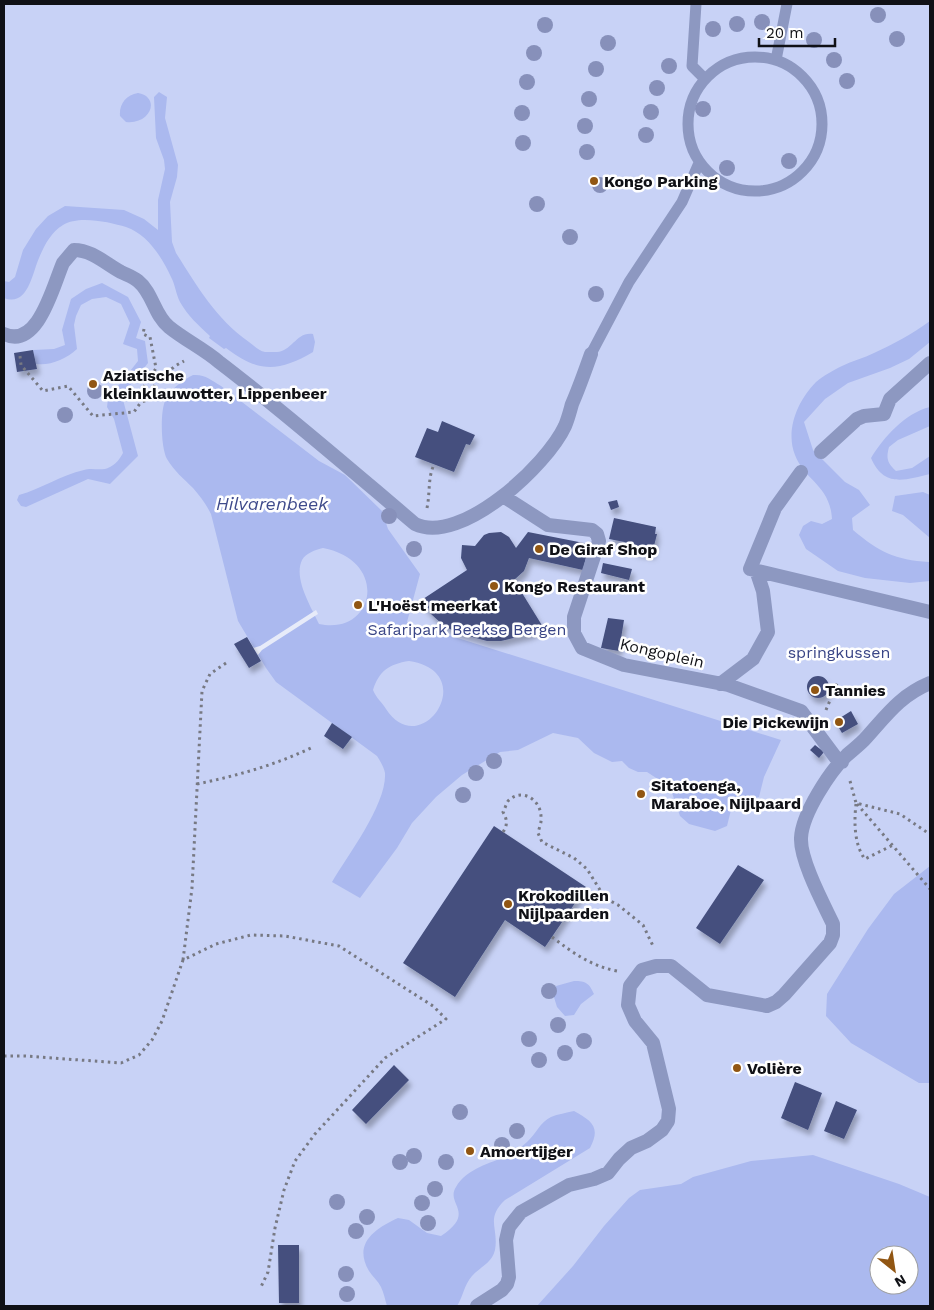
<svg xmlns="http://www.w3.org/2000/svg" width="934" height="1310" font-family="'Work Sans',sans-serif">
	<defs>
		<filter id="shadow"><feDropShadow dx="3" dy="5.5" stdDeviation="2.5" flood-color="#0004"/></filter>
	</defs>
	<rect width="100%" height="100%" fill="#e7ebf9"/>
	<path fill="#c8d2f6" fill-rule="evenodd" d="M4,4H930V1306H4ZM879,1255H909V1285H879Z"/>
	<path fill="#abb9ef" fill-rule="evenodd" d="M159,92L167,97L165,118L178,165L177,177L170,202L172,242L176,253C197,286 216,319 249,342C253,345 259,351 265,352C268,352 273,352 277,352C292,351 297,331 313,334L315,342L313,352C279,372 258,373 226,348L224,349L209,338L210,336C198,325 188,316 180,302C176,294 175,284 171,277C162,257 147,234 126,227C110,222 78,215 63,225C51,232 44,246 39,258C32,274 28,307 4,298V281L9,282L15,277L23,250L36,229L48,216L65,206L124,210L144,219L158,230V200L165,169L164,160L156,138L154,97Z
		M138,93C161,97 151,125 126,122L120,116C119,104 126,95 138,93Z
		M102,283L128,297L141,322L136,338L145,341L148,363L122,396L138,456L110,484L88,479L26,507L21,506L17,500L19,495C41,489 61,475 84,470C93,467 101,472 110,467C116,464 119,460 123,453L114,419L107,407L108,399L138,361L137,349L123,344L130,323L121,304L106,297L92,299L81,305L76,316L74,325L77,349C66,359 50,366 36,364L33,350L54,349L65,345L62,330L71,299L86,289Z
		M930,321V342L909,359L890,368L848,383L825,399L804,422L813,450L845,482L859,490L870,505L852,518L853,530C879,552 895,560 929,562L930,560V581L910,583L865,578L838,571L806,549L799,535L803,526L811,521L822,524L832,519C830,485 805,481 795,455C785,430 798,400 816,382C823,376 834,370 842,366C852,361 864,358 874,353C894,344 912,334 930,321Z
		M193,375C205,374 211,380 221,386L319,461L345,475L382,511L388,529L420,574L407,622L781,740L764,777L759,797L733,802L727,826L715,831L689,824L680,816L670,787L647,772H638L629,768L622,761L612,762L594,753L578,738L553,733L518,750L500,752L462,775L436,797L412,823L397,848L360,898L332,882C348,855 387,804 385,773C384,767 380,761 377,756L276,682L266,668L238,621L211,514C206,504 200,496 193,488C184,479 174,471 167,459C161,448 160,413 165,401C169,390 183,380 193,375ZM323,548C390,561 375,636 319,624C312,608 293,579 302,560C306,553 315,550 323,548ZM409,661C482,672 421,763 386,709C382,702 376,698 373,690C379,671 389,664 409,661Z
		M930,407V426L898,440L889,447C886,458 887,463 896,471L912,468L930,456V474C905,480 884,488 871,458C884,437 905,413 930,407Z
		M923,492L930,495V538L903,515L892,511L895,496Z
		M930,866V1083H919L851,1043L826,1016L827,994L868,929L894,894Z
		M574,981C586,981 589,983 594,994L581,1004L574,1015L565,1016L557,1007L553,994L556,986Z
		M574,1111C592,1121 601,1127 590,1148L505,1200C485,1219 499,1228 495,1250C492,1263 480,1267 472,1276C464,1285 463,1297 457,1306H387C385,1300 384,1293 381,1287C378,1281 373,1277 369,1271C353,1244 374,1229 398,1218L409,1220L427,1233L441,1236C477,1212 445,1204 456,1187C467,1168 490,1164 508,1155C514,1152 522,1147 527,1142C536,1134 540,1122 551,1117C558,1114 566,1113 574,1111Z
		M813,1155L899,1184L930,1197V1306H537L573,1266L604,1226L629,1198L640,1190L681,1184L693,1177L751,1161ZM879,1255H909V1285H879Z"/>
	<path fill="#e7ebf9" d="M316,610L318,614L262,650L258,655L253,648L260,646Z"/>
	<path fill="#444f7e" filter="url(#shadow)" d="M33,350L37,369L17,372L14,353Z
		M442,421L475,435L470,445L466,444L454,472L415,457L427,428L438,432Z
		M617,500L619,507L611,510L608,502Z
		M614,518L656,527L655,534H657L652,554L633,551L635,544L609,539Z
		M501,532L509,537L516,548L528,532L589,544L583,570L529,558L524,571L514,580L543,627L530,634L501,641H487L457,633L443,625L431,614L420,601L467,570L461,558L462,545L475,546L484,535L489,533Z
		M603,563L632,569L629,580L601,573Z
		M608,618L624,620L619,651L601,648Z
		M247,637L261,661L249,668L234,644Z
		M807 687a11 11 0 1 1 22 0a11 11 0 1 1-22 0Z
		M851,711L858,724L842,733L835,721Z
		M332,723L352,737L343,749L324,736Z
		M815,745L824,752L819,758L810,750Z
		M494,826L586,887L545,947L505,920L455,997L403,963Z
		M738,865L764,880L720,944L696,928Z
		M394,1065L409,1080L366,1124L352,1110Z
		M795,1082L822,1093L808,1130L781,1118Z
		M836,1101L857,1110L844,1139L824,1131Z
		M278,1245H299V1303H279Z"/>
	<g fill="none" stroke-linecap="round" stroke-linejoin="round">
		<path stroke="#777983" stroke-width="3" stroke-dasharray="2.5 4" stroke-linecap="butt" d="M144,329L143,334L150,337L156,368C151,377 137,392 141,402L148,400L150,398L155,384L175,366L184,361
			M20,356L21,365L43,391L68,386L93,416L134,412L141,402
			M427,508C430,494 428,479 433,467
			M826,710L838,681
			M850,781L856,803L900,814L928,833L930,832
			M197,784C236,776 275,765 311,748
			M856,804C854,821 854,845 865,859L893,845
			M857,804L930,889
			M503,832C508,825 507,819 503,812C505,809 506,804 508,801C522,787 541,800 541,817C542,822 539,828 538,833L542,842L574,858L587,869L605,898L618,905L643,925L654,948
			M552,937C573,953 591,966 617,971
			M183,960L192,888L202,691L210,674L226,663
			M4,1056H25L121,1063L139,1055L152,1040L162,1021L183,960L216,944L251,935L285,936L339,946L433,1006L446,1019L385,1058L315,1134L295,1161L284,1190L275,1228L268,1272L260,1289"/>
		<path stroke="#8d98c1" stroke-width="11" d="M696,4L692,66L705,79
			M688 124a67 67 0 1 1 134 0a67 67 0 1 1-134 0Z
			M776,60L787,4
			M591,354L629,282L682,202L699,163"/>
		<path stroke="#8d98c1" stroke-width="14" d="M4,334C38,350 53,286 63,263L74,250C92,250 106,264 121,272C127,275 133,277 138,281C153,293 154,315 169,327C185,340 204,349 219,362C286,413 350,469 415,524C461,546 547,465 565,426C568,419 570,411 572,404C579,388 585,371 591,354
			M821,452L857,419L864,416L884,414L890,399L930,363
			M801,472L775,508L750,569L930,612
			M503,496L548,525L592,530L597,534L599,541L574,617V633L582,648L624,665L728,685L801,711L836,758L842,762
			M720,684L753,659L768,632L763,591L756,570
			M477,1306L502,1290L507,1284L509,1277L506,1240L509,1227L521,1212L569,1185L594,1179L608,1173L619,1159L631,1148L647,1141L662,1130L668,1121L669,1109L653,1043L635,1021L628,1005L630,986L642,970L656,966H671L707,995L767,1006L776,1002L784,995L830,943L833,935V924C823,903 800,860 801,838C802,814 830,771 847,755C853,750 859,745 864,740C886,716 899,696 930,683"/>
	</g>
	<g fill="#8790ba">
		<circle cx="878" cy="15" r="8"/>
		<circle cx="762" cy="22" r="8"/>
		<circle cx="737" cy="24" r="8"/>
		<circle cx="545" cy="25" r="8"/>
		<circle cx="713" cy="29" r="8"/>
		<circle cx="897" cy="39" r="8"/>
		<circle cx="814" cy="40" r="8"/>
		<circle cx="608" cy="43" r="8"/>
		<circle cx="534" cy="53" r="8"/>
		<circle cx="834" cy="60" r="8"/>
		<circle cx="669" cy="66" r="8"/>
		<circle cx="596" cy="69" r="8"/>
		<circle cx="847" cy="81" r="8"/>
		<circle cx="527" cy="82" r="8"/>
		<circle cx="657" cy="88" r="8"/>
		<circle cx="589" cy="99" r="8"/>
		<circle cx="703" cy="109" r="8"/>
		<circle cx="651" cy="112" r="8"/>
		<circle cx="522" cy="113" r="8"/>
		<circle cx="585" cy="126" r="8"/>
		<circle cx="646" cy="135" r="8"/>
		<circle cx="523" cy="143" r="8"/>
		<circle cx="587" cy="152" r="8"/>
		<circle cx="789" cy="161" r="8"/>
		<circle cx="727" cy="168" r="8"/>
		<circle cx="600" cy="185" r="8"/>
		<circle cx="537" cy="204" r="8"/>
		<circle cx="570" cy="237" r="8"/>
		<circle cx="596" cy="294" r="8"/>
		<circle cx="95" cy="391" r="8"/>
		<circle cx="65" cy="415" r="8"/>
		<circle cx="389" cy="516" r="8"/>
		<circle cx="414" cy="549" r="8"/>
		<circle cx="494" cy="761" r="8"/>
		<circle cx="476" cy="773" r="8"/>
		<circle cx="463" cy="795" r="8"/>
		<circle cx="549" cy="991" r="8"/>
		<circle cx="558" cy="1025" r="8"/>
		<circle cx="529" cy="1039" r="8"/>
		<circle cx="584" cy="1041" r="8"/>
		<circle cx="565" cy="1053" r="8"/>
		<circle cx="539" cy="1060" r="8"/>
		<circle cx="460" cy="1112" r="8"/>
		<circle cx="517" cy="1131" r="8"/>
		<circle cx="502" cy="1145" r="8"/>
		<circle cx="414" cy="1156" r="8"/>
		<circle cx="400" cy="1162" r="8"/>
		<circle cx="446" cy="1162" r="8"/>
		<circle cx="435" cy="1189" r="8"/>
		<circle cx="337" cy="1202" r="8"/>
		<circle cx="422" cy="1203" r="8"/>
		<circle cx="367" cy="1217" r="8"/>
		<circle cx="428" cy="1223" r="8"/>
		<circle cx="356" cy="1231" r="8"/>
		<circle cx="346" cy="1274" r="8"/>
		<circle cx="347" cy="1294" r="8"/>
	</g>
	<g fill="#915613" stroke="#fff" stroke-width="2">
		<circle cx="594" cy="181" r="5"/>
		<circle cx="93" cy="384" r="5"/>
		<circle cx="539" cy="549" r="5"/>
		<circle cx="494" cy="586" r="5"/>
		<circle cx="358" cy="605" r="5"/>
		<circle cx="815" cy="690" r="5"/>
		<circle cx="839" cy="722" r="5"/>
		<circle cx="641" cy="794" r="5"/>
		<circle cx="508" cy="904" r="5"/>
		<circle cx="737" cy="1068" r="5"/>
		<circle cx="470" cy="1151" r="5"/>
	</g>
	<g text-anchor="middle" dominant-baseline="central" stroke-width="5" stroke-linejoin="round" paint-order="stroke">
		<g font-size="16" font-weight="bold" fill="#101116" stroke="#fff" text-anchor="start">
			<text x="604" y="181">Kongo Parking</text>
			<text x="103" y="375">Aziatische<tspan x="103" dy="18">kleinklauwotter, Lippenbeer</tspan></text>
			<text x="549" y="549">De Giraf Shop</text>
			<text x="504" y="586">Kongo Restaurant</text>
			<text x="368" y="605">L'Hoëst meerkat</text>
			<text x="825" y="690">Tannies</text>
			<text x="829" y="722" text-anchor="end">Die Pickewijn</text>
			<text x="651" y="785">Sitatoenga,<tspan x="651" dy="18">Maraboe, Nijlpaard</tspan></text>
			<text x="518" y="895">Krokodillen<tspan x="518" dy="18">Nijlpaarden</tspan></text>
			<text x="747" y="1068">Volière</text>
			<text x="480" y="1151">Amoertijger</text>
		</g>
		<g font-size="16" fill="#394586" stroke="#fff">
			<text x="467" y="629">Safaripark Beekse Bergen</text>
			<text x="839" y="652">springkussen</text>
		</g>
		<g font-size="16" fill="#101116" stroke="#fff">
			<text transform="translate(662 653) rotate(13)">Kongoplein</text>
		</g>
		<g font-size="18" font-style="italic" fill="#3e4a8b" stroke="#fff">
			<text x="272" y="503">Hilvarenbeek</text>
		</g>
	</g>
	<rect width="934" height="1310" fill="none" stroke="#101116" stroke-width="10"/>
	<g transform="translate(894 1270) rotate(150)"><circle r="24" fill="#ffffff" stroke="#9fa0a2"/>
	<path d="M0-4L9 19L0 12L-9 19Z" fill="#915613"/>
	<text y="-8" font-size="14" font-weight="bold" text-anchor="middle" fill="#101116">N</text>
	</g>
	<path d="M759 38v8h76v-8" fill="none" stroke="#101116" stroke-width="2.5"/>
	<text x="766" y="38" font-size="15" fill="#101116" stroke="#ffffff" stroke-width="4" paint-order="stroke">20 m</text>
</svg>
